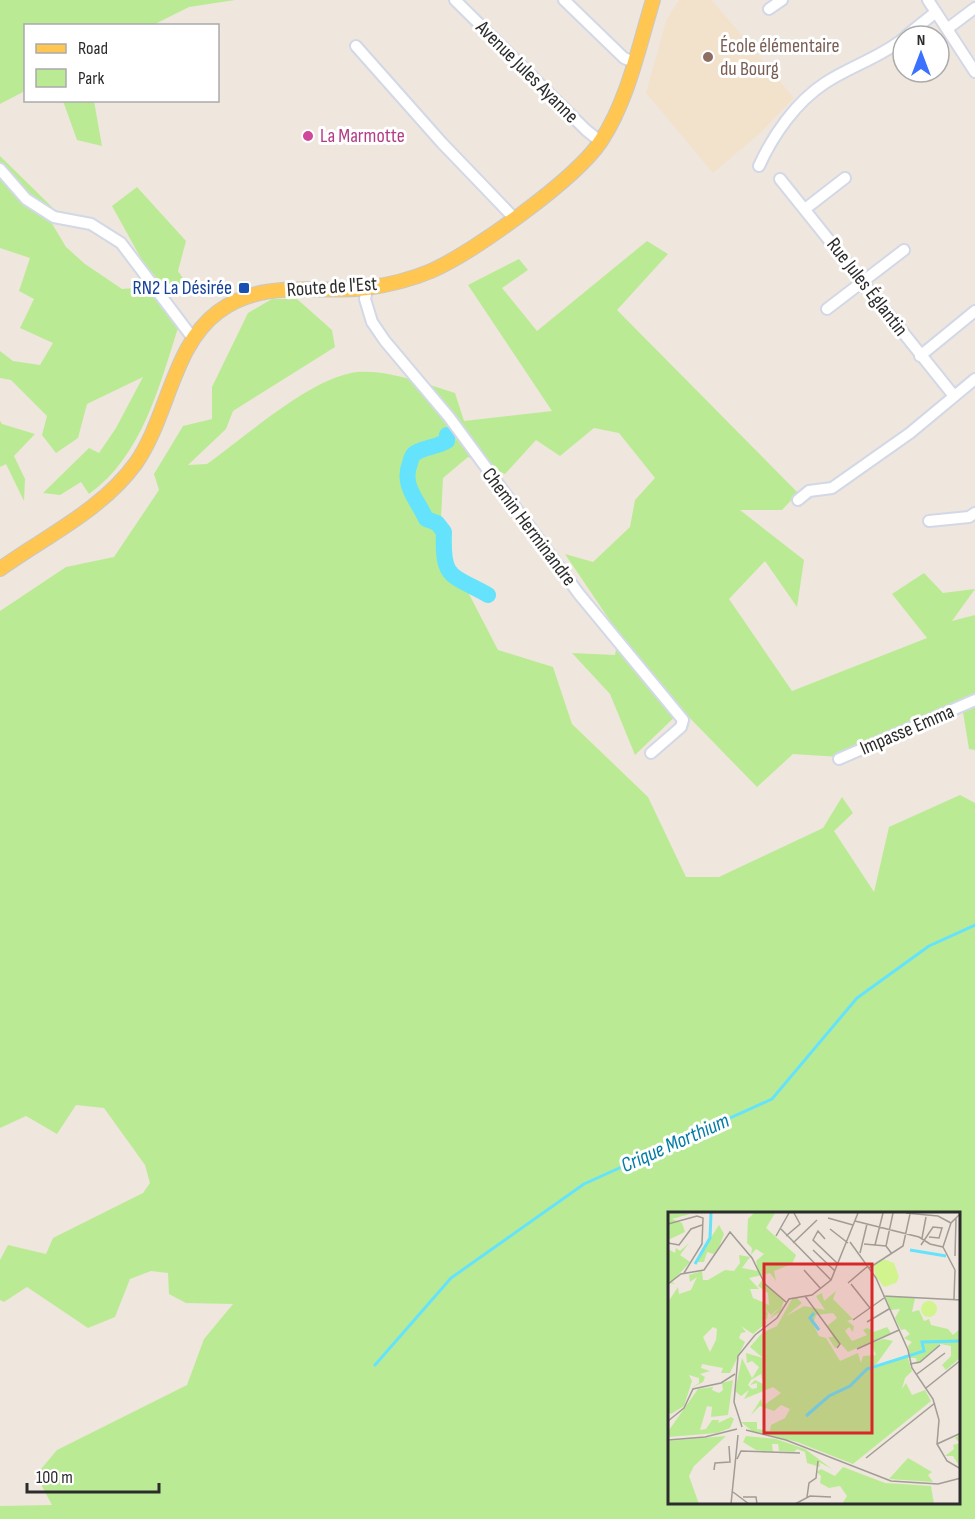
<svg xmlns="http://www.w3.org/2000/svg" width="975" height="1519" font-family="'Sofia Sans Condensed',sans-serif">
	<rect width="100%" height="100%" fill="#efe6dd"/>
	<path fill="#f2e2cb" d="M679,0H712L794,98L759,134L713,173L646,93L666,21Z"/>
	<path fill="#baeb94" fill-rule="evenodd" d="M0,0H235L189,7L153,25L26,26L25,91L0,104Z
		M63,101H94L102,146L77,140Z
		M0,156L53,208L51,222L66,247L85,264L122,289L147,287L178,328C159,387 142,456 89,494L81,482L60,495L43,493L89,448L99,453L116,428L143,377L87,404L78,438L56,453L42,435L47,416L11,380L0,378V351L13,361L40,365L53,343L20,328L34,299L19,291L30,258L0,248Z
		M137,187L186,241L178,271L191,290L171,295L143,262L112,206Z
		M647,241L668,254L617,310L798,493L782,510H740L804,560L797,607L765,561L729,599L792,691L927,638L892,594L924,573L943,593L975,589L952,621L975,615V693L840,757L793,754L757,787L682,710L635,755L610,694L572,653L615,655L619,634L565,554L593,562L630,527L635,500L655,478L619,433L594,428L560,456L536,440L505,474L468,457L443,478L440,538L498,650L553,667L572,724L648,797L686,877H719L823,828L842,797L853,813L834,831L874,892L889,827L960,795L975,803V1519H0V1506L52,1505L36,1475L57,1450L187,1385L204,1339L233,1304L186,1303L169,1294L168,1273L151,1271L130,1279L115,1317L88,1328L27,1287L4,1302L0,1300V1260L8,1245L46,1254L53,1238L143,1193L150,1183L145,1165L104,1108L76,1105L57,1134L26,1116L0,1128V611L66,567L114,557L159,490L154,474L183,426L212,419V387L248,313L272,299H297L332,330L335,347L233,411L226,429L188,465L207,464C247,436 304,383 351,373C381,367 427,384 455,393L464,421L552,411L468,285L519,259L528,270L502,288L537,331ZM669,1213H958V1502H669Z
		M0,421L2,424L35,434L14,456L25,479L24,501L6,464L0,467Z
		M975,706V750L969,749L963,712Z"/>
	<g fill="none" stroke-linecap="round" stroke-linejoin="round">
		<path stroke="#65e2fc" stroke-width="3" d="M375,1365L451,1278L584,1184L772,1099L857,998L929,946L975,925"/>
		<path stroke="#65e2fc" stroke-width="16" d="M447,435V441C437,447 426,447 417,452C412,454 411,459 410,463C401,486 418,500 426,519L437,523L444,532C442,580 451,574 488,595"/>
		<g stroke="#d2d8e6" stroke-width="14">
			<path id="minor" d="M455,0L586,130L601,142
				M564,0L624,58L634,62
				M928,0L975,72
				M769,9L782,0
				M947,29L975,8
				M906,36L936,12
				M356,46L442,143L515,219
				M759,166C773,135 796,102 825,83C851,66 879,58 903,39
				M0,169L26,199L54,217L91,224L121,243L192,337
				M780,179L954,396
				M805,209L845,178
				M367,288L365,299L372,322L385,341L449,417L579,594L683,720L681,727L651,753
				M827,309L904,250
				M920,356L975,311
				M798,500L809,491L832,488L910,433L975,379
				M929,521L969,517L975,513
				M839,759L975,700"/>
		</g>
		<g stroke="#c8c8c8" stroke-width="16">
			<path id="major" d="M0,569C46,536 102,510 136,463C168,417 173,345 218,312C263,278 316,294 367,288C388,285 412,279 431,271C474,252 576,179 601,141C628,100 639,46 653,0"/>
		</g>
		<use href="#minor" stroke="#fff" stroke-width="10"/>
		<use href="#major" stroke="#ffc752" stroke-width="14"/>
	</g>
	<circle fill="#8d6e63" stroke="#fff" stroke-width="2" cx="708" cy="57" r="6"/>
	<circle fill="#d1479c" stroke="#fff" stroke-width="2" cx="308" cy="136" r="6"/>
	<rect fill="#1a4fb4" stroke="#fff" stroke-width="2" x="238" y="282" width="12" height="12" rx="3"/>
	<g text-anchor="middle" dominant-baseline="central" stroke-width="6" stroke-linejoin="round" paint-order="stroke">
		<g font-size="20" fill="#785e54" stroke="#fff" text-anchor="start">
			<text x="720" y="46">École élémentaire<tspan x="720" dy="23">du Bourg</tspan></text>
		</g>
		<g font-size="20" fill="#2c2c2c" stroke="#fff">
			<text transform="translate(527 72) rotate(45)">Avenue Jules Ayanne</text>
			<text transform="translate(332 287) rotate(-4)">Route de l'Est</text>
			<text transform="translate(867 287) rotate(52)">Rue Jules Églantin</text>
			<text transform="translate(529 527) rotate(53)">Chemin Herminandre</text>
			<text transform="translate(907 730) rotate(-23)">Impasse Emma</text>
		</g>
		<g font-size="20" fill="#b23c85" stroke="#fff" text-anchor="start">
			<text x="320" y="136">La Marmotte</text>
		</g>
		<g font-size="20" fill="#164399" stroke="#fff" text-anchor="end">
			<text x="232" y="288">RN2 La Désirée</text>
		</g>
		<g font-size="21" font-style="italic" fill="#017ba4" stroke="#fff">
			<text transform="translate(675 1143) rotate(-24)">Crique Morthium</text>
		</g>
	</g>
	<g transform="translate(668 1212)">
		<rect width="292" height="292" fill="#efe6dd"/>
		<path d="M0,1L22,2L4,7L14,11L17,20L0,28ZM86,1H107L98,16L128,43L124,52L106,59L108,69L102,61L81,66L91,77H82L85,86L101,93L100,81L90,74L94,68L116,89L112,100L101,107L112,95L103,103L94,94L100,101L99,108L96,105L98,111L85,122L73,114L78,120L73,121L71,126L77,130L62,161H53L55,156L34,152L33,156L42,159L32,162L37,165L35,170L23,176L31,171V166L21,163L24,169L16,194L3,202L0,200V90L10,75L11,82L23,78L29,65L22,70L21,63L34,59L35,68H40L57,58L66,59L72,51L71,43L82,45L74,56L90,59L88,49L96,42L88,37L83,43L84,36L79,31L80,7ZM45,115L49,117L48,128L42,140L35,125ZM51,13L56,22L51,35L46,42L39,40L36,50H27ZM21,31L12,43L22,50L4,70L7,72L0,71V37L7,41L8,36L12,39ZM168,79L165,87L185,107L179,109L186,114L185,120L181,115L177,119L184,129L199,123L195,118L199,116L204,118L203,121L219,115L223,121L180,140L172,131L167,136L160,125H165L159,114L169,106L165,101L148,103L145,112L151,124L158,126L172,149L190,141L193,151L195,144L208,143L203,131L216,127L225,129L207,154L239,143L244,159L237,166L234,177L238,171L244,183L257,178L263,189L185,252L129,230L84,219L73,210H89V217L102,219L103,213L117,206L122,197L113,193L106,199L92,194L83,203L93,187L95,194L113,181L105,175L76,187L81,178L73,184L67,179L74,146L84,166L80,173L84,177L89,176V171L82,173L87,168L95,172L93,162L83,168L91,155L84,149L79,151L78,141L95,146L82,135L94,121L109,114L124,87L129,86L134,91L118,104L136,94L157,98L148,84L154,81L156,89ZM217,84L247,86L244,100L251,98L256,109L261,107L263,113L280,117L285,123L292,117V146L278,158L274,153L283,144V134L272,132L249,152L248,146H242L240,134L244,130L236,126L242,122L237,117L233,118L227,106L232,97L223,98ZM65,168L60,203L43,205L44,195L39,194L32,218L38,217L44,208H51L50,211L63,205L66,207L62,216L49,221L0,225L1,218L30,177L45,175L44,178L51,181L55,178L54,171ZM292,222V255L285,244H277L286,237L285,233L292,231L287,226ZM58,224L26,254L21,264L31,292H0V229ZM78,224L108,227L137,237L164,257L151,250L152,255L139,251L137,240L129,237L126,240L111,239L110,232H104L105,240L88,238L75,230ZM240,246L264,260L260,263L265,270L221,267ZM175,255L217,271L263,274L266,292H174L179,284L172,274L161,276L152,271L153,264L149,260L153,257L167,264Z" fill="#baeb94" fill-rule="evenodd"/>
		<path d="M215,47L226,51L231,65L228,71L216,75L207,63L206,53ZM253 97a8 8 0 1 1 16 0a8 8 0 1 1-16 0Z" fill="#d2f48f"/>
		<path fill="none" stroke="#65e2fc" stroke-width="3" d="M242,38L278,44M27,52L42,26L43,1M146,101L142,106L151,118M138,204L161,184L182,174L199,157L256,139L254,130L293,129"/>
		<path fill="none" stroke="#a19c96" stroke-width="1.5" d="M238,1L270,4L283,11M160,6L185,13M187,9L251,25L262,32L275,35M0,12L29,4L35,6L34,32L16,61M113,17L163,68M162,17L180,31M108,24L121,1M118,24L132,12L126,1M254,26L258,5M157,27L150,19L145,28L169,51M182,30L208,66L240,138L244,156L265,187L271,208L269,232L279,249L293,257M0,31L11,33L23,17L34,13M125,31L149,8M196,32L218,34M207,33L215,1M253,33L265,15L274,16L271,26L261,25M275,35L283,11L292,2M275,35L287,58M145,38L167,59M192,41L199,12M224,42L218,34L225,1M287,44L288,6M201,56L235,34L242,2M136,58L153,77M180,71L200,54M0,72L13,62L36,58L62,20L84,46L97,72L118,90M183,72L202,96M137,84L172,132L169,136M215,84L293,88M286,87L287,58M185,108L216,86M199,110L221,97M189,137L231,118M242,152L252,150L272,133M249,162L277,141M258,176L293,148M0,209L16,196L25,177L53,171L67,162M74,215L66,190L70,144L87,123L109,106L121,87L144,83L163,68L190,1M78,218L118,228L223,269L270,272L293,266M0,228L37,225L69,217M269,232L293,221M198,246L267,191M69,247L73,239L132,241M46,258L47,251L62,250L61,234M65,280L81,292M75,285H88L89,292M139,285L141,271L148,266L150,249M63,292L70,223M127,292L142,284L163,285"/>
		<path fill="#d62828" fill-opacity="0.15" stroke="#d62828" stroke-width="3" d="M96,52H204V221H96Z"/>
		<rect width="292" height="292" fill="none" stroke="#2c2c2c" stroke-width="3"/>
	</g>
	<rect x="24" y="24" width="195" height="78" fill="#ffffff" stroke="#ababab" stroke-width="1.5"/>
	<rect x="36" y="44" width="30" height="9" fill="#ffc752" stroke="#ababab" stroke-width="1.5"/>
	<text x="78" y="54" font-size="18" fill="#2c2c2c">Road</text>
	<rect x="36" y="69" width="30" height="18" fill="#baeb94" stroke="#ababab" stroke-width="1.5"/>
	<text x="78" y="84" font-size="18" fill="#2c2c2c">Park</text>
	<g transform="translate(921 54)"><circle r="28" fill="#ffffff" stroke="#ababab" stroke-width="1.5"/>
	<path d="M0-4.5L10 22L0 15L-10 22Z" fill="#3a71ff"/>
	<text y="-9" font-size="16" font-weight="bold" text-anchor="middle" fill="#2c2c2c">N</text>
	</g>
	<path d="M27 1483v9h132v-9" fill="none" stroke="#2c2c2c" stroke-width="3"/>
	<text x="36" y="1483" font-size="18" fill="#2c2c2c" stroke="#ffffff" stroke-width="4.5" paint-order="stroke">100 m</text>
</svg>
